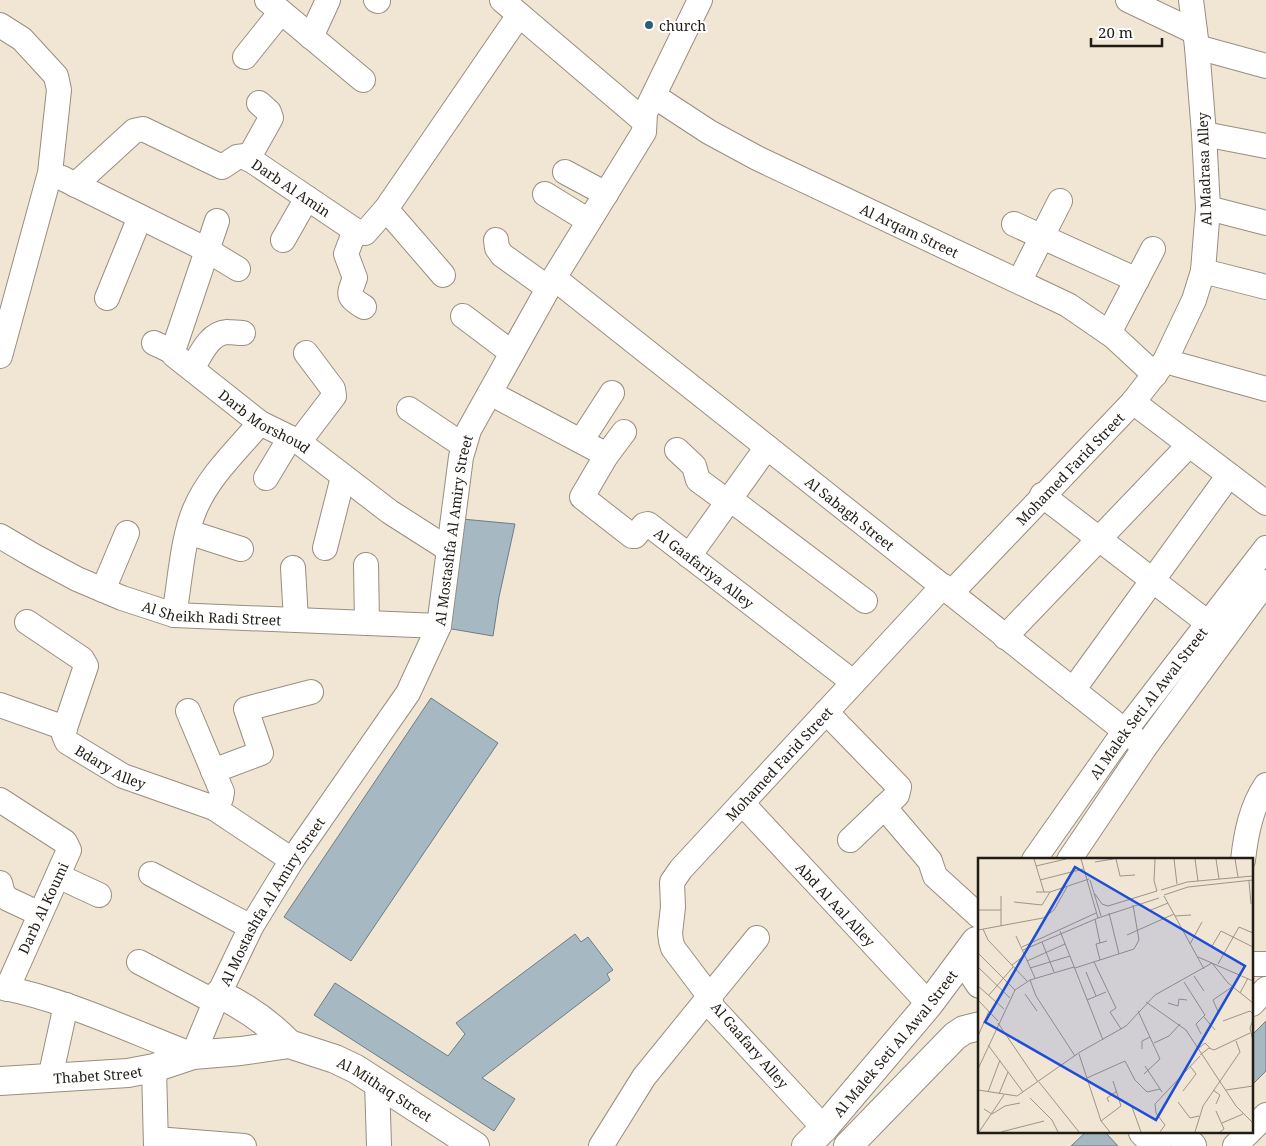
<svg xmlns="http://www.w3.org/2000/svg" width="1266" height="1146" font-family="'Noto Serif',serif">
	<rect width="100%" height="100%" fill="#f1e5d4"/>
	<path fill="#a6b9c3" stroke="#6b7d87" d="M462,519L515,524L499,597L493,636L446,628Z
		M431,698L498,743L351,961L284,917Z
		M575,934L581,942L588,937L613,970L607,974L610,980L482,1078L515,1099L494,1131L314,1015L335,983L448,1056L465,1034L456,1023Z
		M1266,1021V1071L1252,1085V1035Z
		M1086,1132H1105L1118,1146H1071Z"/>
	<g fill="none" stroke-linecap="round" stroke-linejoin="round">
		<g stroke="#998e7f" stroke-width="26">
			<g id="minor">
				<path d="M267,0L363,80"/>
				<path d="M376,0L378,1"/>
				<path d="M502,0L644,121"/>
				<path d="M1128,0L1195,32"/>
				<path d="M0,25L22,39L56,76L59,90L50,173L0,356"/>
				<path d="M311,37L328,0"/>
				<path d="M1197,47L1266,66"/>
				<path d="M245,57L281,12"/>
				<path id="s1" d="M654,96L709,132L757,158L1068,305L1113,336L1155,375"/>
				<path d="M1204,134L1266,146"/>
				<path d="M248,159L271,118L269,112L259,103"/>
				<path d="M565,172L606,194"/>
				<path d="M62,178L207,250L238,269"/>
				<path id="s2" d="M75,185L134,131L143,129L222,167L237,157L245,156L359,233H365L386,209L519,15"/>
				<path d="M545,194L589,221"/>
				<path d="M1208,208L1266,223"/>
				<path d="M386,209L443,275"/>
				<path id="s3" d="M217,221L173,351L174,355L260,423L299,442L390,512L448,549"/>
				<path d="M1014,224L1137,280"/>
				<path d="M355,230L346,254L355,278C348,296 347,296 364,307"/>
				<path d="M283,240L307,198"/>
				<path d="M496,240L497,248L502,255L548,288"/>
				<path d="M1203,271L1266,287"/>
				<path id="s4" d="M554,278L1145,747"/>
				<path d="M1020,280L1060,201"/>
				<path d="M107,298L140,217"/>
				<path d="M463,316L512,353"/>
				<path d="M1109,333L1153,249"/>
				<path d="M154,343L173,352"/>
				<path d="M1165,361L1266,389"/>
				<path d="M192,369C200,356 209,333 227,332C232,332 238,333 243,333"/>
				<path id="s5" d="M490,393L605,454L606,456L582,497L632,536H635L644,525L648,524L853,682"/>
				<path d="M1133,402L1266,503"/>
				<path d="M409,409L464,446"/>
				<path d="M581,441L612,393"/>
				<path d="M299,442L334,396L333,389L306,353"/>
				<path d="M677,450L694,466L698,480L728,502"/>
				<path d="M606,456L624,432"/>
				<path d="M266,478L290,438"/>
				<path d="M1042,495L1208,623"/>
				<path d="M730,499L865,601"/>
				<path d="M188,532L241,549"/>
				<path id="s6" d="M0,536L34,556L77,579L122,598L174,615L439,626"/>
				<path d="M325,548L343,477"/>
				<path d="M689,556L767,447"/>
				<path d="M366,565L367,623"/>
				<path d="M293,568L296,620"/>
				<path d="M103,590L127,533"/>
				<path id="s7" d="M951,593L1133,402L1165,361L1194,300L1203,271L1208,208L1204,134L1197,47L1191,0"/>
				<path d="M174,615C180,583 182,539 195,509C209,476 237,450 260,423"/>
				<path id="s8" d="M27,622L82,659L86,666L65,728L64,735L67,742L123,776L214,808L292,860"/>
				<path d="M1005,637L1189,445"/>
				<path d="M1073,690L1229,475"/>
				<path d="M0,705L65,728"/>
				<path d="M188,711L222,792L221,798L214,808"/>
				<path d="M826,712L899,787L897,795L850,840"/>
				<path d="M213,771L261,753L246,709L311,692"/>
				<path d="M0,800L65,842L69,850L7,989"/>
				<path id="s9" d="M742,803L929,1004"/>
				<path d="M884,807L930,861L935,876L980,917"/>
				<path id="s10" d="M1034,860L1124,732L1266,548"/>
				<path d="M1069,860L1145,747L1266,582"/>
				<path d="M1243,860C1246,834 1251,807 1266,785"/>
				<path d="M151,874L251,927"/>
				<path d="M58,876L99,895"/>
				<path d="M0,883L3,894L8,899L40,914"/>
				<path d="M139,962L215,1002"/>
				<path d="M1252,964H1266"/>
				<path id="s11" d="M0,987C67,1000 130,1031 193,1055L215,1002L251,927L292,860L408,693L439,626L461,457L469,430L554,278L644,132L645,113L700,0"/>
				<path d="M1252,1004L1266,989"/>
				<path d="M154,1068L156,1146"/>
				<path d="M50,1078L66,1005"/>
				<path d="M377,1081L379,1146"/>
				<path id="s12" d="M824,1128L713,1008L707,993L673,948L671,941L670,933L673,907L672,882L681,869L943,586"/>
				<path d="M1252,1129L1266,1115"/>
				<path d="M156,1139L244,1146"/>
				<path d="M601,1146L644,1077L757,938"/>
				<path d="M1235,1146L1249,1132"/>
			</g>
		</g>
		<g stroke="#998e7f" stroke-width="30">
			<g id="secondary">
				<path d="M963,959L980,984"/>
				<path d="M219,994C246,1007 268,1022 289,1044"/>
				<path id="s13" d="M0,1081L128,1073L154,1068L193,1055L241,1051L289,1044L335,1059L356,1069L475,1146"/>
				<path d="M1143,1132L1157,1146"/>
				<path d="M1177,1132L1192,1146"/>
				<path id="s14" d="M806,1146L824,1128L929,1004L976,941L980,944"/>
				<path d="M848,1146L955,1036L964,1030L980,1026"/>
			</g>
		</g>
		<use href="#minor" stroke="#fff" stroke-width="24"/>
		<use href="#secondary" stroke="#fff" stroke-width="28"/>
	</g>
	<circle fill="#28607a" stroke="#fff" stroke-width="2" cx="649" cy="25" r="5"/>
	<g text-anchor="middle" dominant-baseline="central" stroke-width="4" stroke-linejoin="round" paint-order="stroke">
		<g font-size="14" fill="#211c16" stroke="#fff" text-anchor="start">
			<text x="659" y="25">church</text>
		</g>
		<g font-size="14" fill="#211c16" stroke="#fff">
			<text transform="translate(1204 169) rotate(-92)">Al Madrasa Alley</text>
			<text stroke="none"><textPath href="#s2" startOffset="259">Darb Al Amin</textPath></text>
			<text stroke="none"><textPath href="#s1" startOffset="289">Al Arqam Street</textPath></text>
			<text stroke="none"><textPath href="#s3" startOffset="254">Darb Morshoud</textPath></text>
			<text stroke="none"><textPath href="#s7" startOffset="172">Mohamed Farid Street</textPath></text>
			<text stroke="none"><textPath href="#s4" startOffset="378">Al Sabagh Street</textPath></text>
			<text stroke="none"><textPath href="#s11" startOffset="798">Al Mostashfa Al Amiry Street</textPath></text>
			<text stroke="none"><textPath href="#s5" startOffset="336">Al Gaafariya Alley</textPath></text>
			<text stroke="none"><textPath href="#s6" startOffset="229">Al Sheikh Radi Street</textPath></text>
			<text stroke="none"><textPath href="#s10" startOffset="194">Al Malek Seti Al Awal Street</textPath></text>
			<text stroke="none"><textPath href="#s12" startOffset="462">Mohamed Farid Street</textPath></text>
			<text stroke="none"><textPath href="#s8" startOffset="205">Bdary Alley</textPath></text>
			<text stroke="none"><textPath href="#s11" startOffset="378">Al Mostashfa Al Amiry Street</textPath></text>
			<text stroke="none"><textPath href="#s9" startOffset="138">Abd Al Aal Alley</textPath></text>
			<text transform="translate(43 908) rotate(-65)">Darb Al Koumi</text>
			<text stroke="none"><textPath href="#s14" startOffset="136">Al Malek Seti Al Awal Street</textPath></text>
			<text transform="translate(750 1045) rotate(49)">Al Gaafary Alley</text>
			<text stroke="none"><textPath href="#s13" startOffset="98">Thabet Street</textPath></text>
			<text stroke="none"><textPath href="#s13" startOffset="399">Al Mithaq Street</textPath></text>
		</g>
	</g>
	<g transform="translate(978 858)">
		<rect width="275" height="275" fill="#f1e5d4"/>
		<path fill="none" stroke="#9e9588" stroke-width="1" d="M56,1L66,34M103,1L120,60L181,40M138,1L142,18L157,17M177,1L176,23L179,33M196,1L199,26M217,1L220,23M238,1L241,21M257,1L260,19M117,4L135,1M58,8L88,1M62,22L105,11M112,22L123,58M271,23L273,46M183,32L209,24L275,18M58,34H72L111,21M117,36L124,46L130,48L179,33M186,37L210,29L275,22M23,38V68M186,38L226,111M36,44L64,47L72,34M0,52H23M173,52L190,45M131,55L141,96M197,58L213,57M117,61L122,85M5,71L10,82L49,123M0,72L65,60L76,52L89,29M82,73L125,182M149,77L196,56M38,78L57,120M64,84L76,114M212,86L224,64M44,89L118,55M45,92L120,60M0,95L37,132M246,97L234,88L243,73L275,89M220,99L275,123M122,102L118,86L129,83M49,103L87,86M116,104L138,150L132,154L143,171M240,106L261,69L275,75M34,107L47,97M0,109L32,140M52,110L92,98M97,110L156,91L161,82L155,47M108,114L118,138M216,118L226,133M52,122L58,138L97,198M206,124L227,157L218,166L223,176M0,128L26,151M262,135L270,120M47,136L59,153M11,137L35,109M0,142L20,163M109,142L128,134M168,144L208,172L258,248L275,265M190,145L200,148L201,141L209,142M160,153L182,201L166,216M241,156L235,142L254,129M226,159L237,172M275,162L272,170L275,183M245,163L272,153L275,156M20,165L60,224M0,178L11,153M176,185L191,178L202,166M10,187L45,234M164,191V183L172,179M220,191L227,185L232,190M101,196L123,263L132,274M222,197L231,190L236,192L272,175M167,208L184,234M0,211L37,132L52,122L96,109M109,220L147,203L157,222L169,234L182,231M61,224L101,274M0,232L39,238L102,194L148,168L177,137L234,105L250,125L275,145M235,232L242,237L238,246M248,232L275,228M205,233L218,216L212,208M10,234L22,202M21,236L30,214M52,240L74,262L80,274M131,244L129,240L139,233M200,244L212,260L221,258M154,249L163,274M6,251L14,256L27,248L42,245M238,253L246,271L242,274M123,263L143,248L135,223M244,265L265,256M1,274L26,237M23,274L66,263M182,274L187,267L178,255L177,246L222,198M217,274L225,248L262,194L258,183"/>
		<path fill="#1d4ed8" fill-opacity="0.15" stroke="#1d4ed8" stroke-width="2.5" d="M97,9L267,108L178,262L7,164Z"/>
		<rect width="275" height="275" fill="none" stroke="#211c16" stroke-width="2.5"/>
	</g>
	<path d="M1091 38v8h71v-8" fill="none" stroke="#211c16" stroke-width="2.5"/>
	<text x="1098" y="38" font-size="15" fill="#211c16" stroke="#ffffff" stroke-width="4" paint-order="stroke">20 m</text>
</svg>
